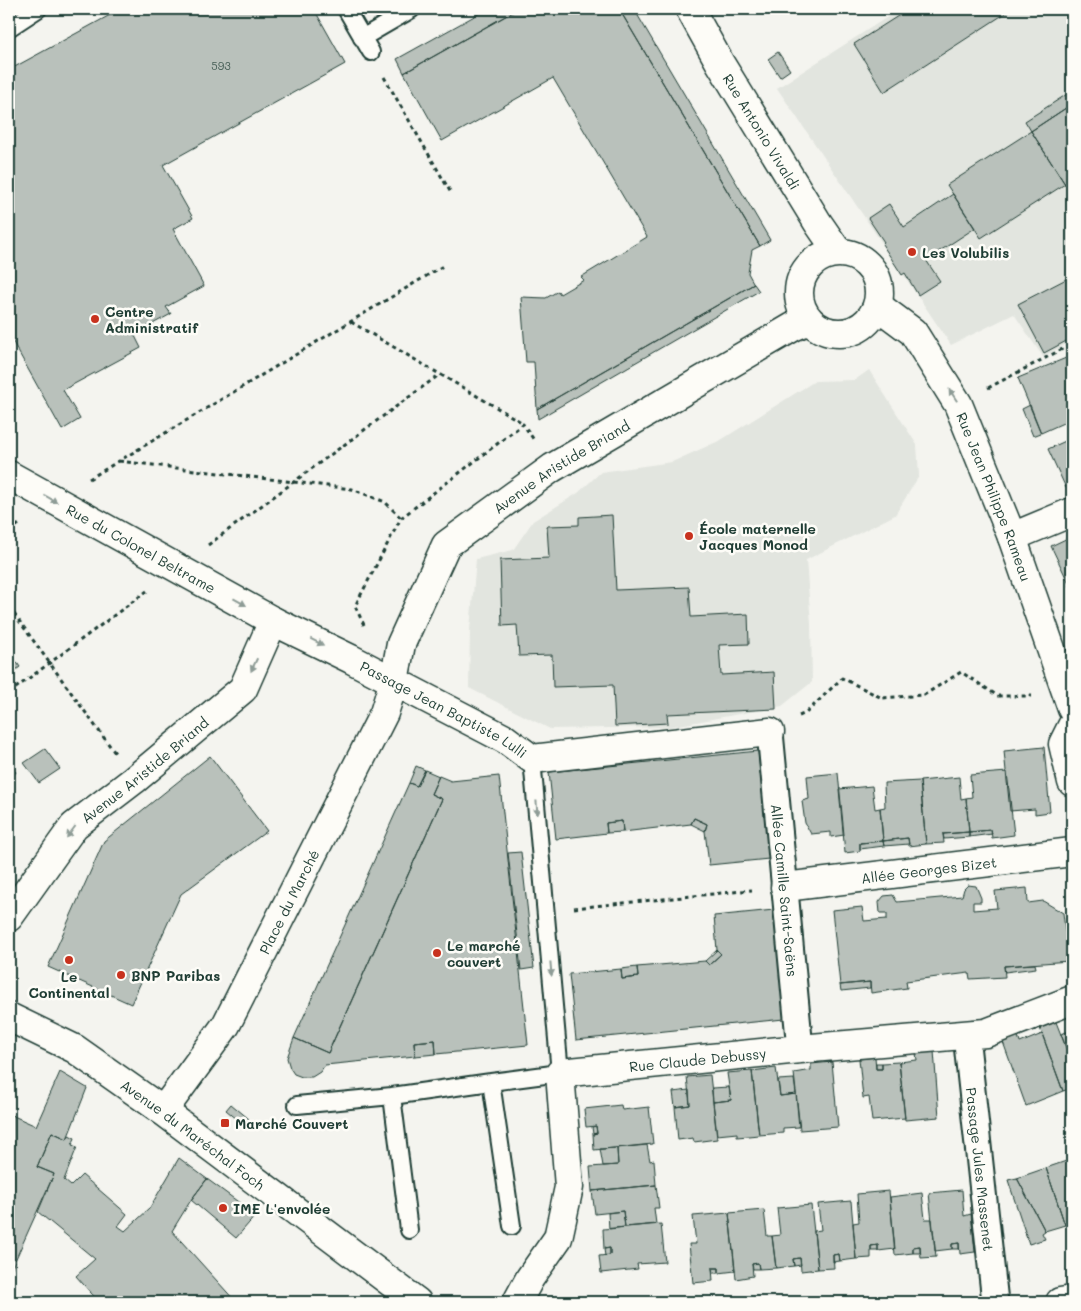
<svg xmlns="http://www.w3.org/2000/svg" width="1081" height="1311" font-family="Mali,sans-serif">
	<rect width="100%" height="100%" fill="#f4f4ef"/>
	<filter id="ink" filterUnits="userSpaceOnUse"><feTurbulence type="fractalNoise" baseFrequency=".02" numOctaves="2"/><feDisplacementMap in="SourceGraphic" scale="10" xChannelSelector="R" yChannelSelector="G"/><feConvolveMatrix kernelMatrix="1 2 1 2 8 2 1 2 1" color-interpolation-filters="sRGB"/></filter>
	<g filter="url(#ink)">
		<path fill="#e2e5df" d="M900,9H1072V341L1043,357L1014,314L951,345L777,88Z
			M869,370L917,445L919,476L895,515L806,560L811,624L812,682L782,706L669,727L550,729L469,688L470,630L476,559L513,550L533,521L578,493L601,472L672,462L721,440L815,381L855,380Z"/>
		<path fill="#b9c1bb" stroke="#1f3d34" d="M121,9H314L345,64L163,165L193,218L173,229L204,286L166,307L171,314L134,334L141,348L63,390L80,419L62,430L9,335V70Z
			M487,9H518L404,73L397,59Z
			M518,9H619L760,246L752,250L748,273L754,284L537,409L534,362H526L521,297L546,298L558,291L560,294L584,280L581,277L647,237L553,78L442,141L404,73Z
			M619,9H634L770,240L760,246Z
			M909,9H1012L884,92L854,44Z
			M778,52L790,70L780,77L768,59Z
			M1072,91V104L1031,131L1025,121Z
			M1072,104V179L1065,184L1031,131Z
			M1031,131L1065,184L981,238L947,185Z
			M953,194L975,228L926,260L940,281L918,295L905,273L902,275L882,244L884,242L868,218L889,204L904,227Z
			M1072,276V338L1044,353L1018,304Z
			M754,284L759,291L538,419L537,409Z
			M1066,358L1072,373V419L1041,433L1018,378Z
			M1030,405L1041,433L1033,436L1022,409Z
			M1072,438V485L1066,488L1048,449Z
			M612,515L616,590L689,587L691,617L748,614L749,644L719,645L721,675L774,672L776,709L667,714L668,723L615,726L613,685L553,687L552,655L519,656L517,625L502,626L500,560L549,558L547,526L579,525V517Z
			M1072,536V590L1051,546Z
			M9,651L20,667L9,675Z
			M1044,747L1050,812L1035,814V809L1010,811L1004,751Z
			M45,749L60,769L39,783L24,763Z
			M758,751L769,859L709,865L705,831L707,824L694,818L691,824L623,832L622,821L606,823L607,833L556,839L549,772Z
			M210,756L267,831L181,894L131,1004L48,967L104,841Z
			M416,766L425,770L417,786L409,783Z
			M9,767L16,772L9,781Z
			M425,770L439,776L431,794L442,799L328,1053L294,1038L409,783L417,786Z
			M1007,772L1014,835L992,838L991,830L969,832L966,798L972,797L970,775Z
			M838,773L844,835L831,837V832L811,834L805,823L802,801L809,799L807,776Z
			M439,776L451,781L499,776L528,1045L436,1054L435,1040L414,1042L415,1056L325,1065L320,1072L312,1077H302L294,1074L290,1068L287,1058L294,1038L328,1053L442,799L431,794Z
			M959,777L961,799L966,798L969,832L943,834L944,843L926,844L920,781Z
			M920,781L926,844L909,846L908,838L883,841L880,808L885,807L884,783Z
			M872,786L875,809L880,808L883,841L860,843V851L845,853L839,789Z
			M694,818L707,824L705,831L691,824Z
			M622,821L623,832L607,833L606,823Z
			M991,830L992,834L969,837V832Z
			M969,832V837L944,839L943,834Z
			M908,838L909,844L884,846L883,841Z
			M883,841L884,846L860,849V843Z
			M521,852L534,968L521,970L508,853Z
			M968,885L976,886L981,898V902H973V910L997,908L995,891L1027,888L1028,903L1043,901L1063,913L1069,961L1004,966L1005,977L970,979L969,973L906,981L907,988L871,993L870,982L840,985L832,910L862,907L864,921L887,919V913H880L879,902L884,896L893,895L897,902L962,896L964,889Z
			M774,910L784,1019L576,1040L569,974L621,969L622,979L638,977L637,967L705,961L709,965L721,954L717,950L714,916Z
			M717,950L721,954L709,965L705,961Z
			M1035,964L1036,968L1005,972L1004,966Z
			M637,967L638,977L622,979L621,969Z
			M870,982V988L841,991L840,985Z
			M1056,1022L1067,1050L1072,1048V1088L1063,1091L1040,1028Z
			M1072,1030V1048L1067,1050L1061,1034Z
			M1042,1034L1063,1091L1026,1106L1003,1042L1018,1036L1020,1043Z
			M435,1040L436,1054L415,1056L414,1042Z
			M934,1051L939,1117L905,1120L899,1062L917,1060L916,1053Z
			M875,1057L876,1069H882V1063L899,1062L905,1118L872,1121L869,1097L863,1098L859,1059Z
			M832,1062L838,1127L800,1130L794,1073L811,1070V1064Z
			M876,1063H882V1069H876Z
			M776,1068L780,1096L796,1094L799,1127L783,1128V1133L759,1135L752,1071Z
			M752,1071L759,1135L737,1137V1133L717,1135L713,1102L731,1100L727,1073Z
			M60,1072L87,1088L67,1139L52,1132L37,1167L54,1174L9,1274V1168L11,1163L9,1161V1114L36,1126Z
			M710,1075L717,1139L694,1142L693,1138L678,1140L675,1107L690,1105L687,1077Z
			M794,1079L796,1094L780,1096L778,1080Z
			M729,1087L731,1100L713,1102L712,1088Z
			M689,1090L690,1105L675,1107L673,1092Z
			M231,1104L249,1119L244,1125L226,1110Z
			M621,1105L622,1110L649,1107L653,1144L594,1150L593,1134L597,1133L596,1126L586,1127L584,1109Z
			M596,1126L597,1133L593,1134L592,1127Z
			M52,1132L67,1139L69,1135L75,1138L72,1145L77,1147L64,1180L71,1186L82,1175L127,1214L118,1226L125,1231L149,1209L179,1158L207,1179L191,1200L172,1231L236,1302H99L76,1276L95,1259L38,1212L54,1174L37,1167Z
			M647,1145L650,1161L654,1160L656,1185L592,1191L590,1167L618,1165L617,1148Z
			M617,1148L618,1165L603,1166L600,1149Z
			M1072,1159V1223L1065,1225L1046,1168Z
			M1046,1168L1065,1225L1045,1231L1017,1178Z
			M1017,1178L1045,1231L1042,1233L1045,1239L1029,1244L1008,1180Z
			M207,1179L256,1215L236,1238L191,1200Z
			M656,1185L659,1208H654L656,1224L625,1227L623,1211L595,1214L592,1191Z
			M962,1190L964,1216L971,1214L975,1252L960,1254L959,1243L952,1244V1249L935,1251L929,1193Z
			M889,1191L895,1249L878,1251V1245L871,1246V1258L856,1259L853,1223L859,1222L857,1194Z
			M922,1193L925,1219H932L936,1257L921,1258L920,1246L913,1247V1253L895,1255L890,1197Z
			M851,1201L856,1259L840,1261L839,1254L833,1255L834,1268L818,1269L814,1231L821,1230L818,1204Z
			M811,1205L818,1269L801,1271L800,1258L793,1259L794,1266L776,1268L772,1236L780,1235L777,1208Z
			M764,1210L767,1236H772L776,1268L759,1269L758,1263L752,1264L753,1276L736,1279L729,1213Z
			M623,1211L625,1227L609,1229L608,1213Z
			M729,1213L735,1271L719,1273V1268H712L713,1281L693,1283L689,1244H696L693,1216Z
			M661,1224L665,1262L637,1264L638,1269L601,1273L599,1256L610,1255V1248L604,1249L603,1229Z
			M959,1243V1249H952V1244Z
			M878,1245V1251H871V1246Z
			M920,1246V1253H913V1247Z
			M610,1248V1255L605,1256L604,1249Z
			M839,1254L840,1261L833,1262V1255Z
			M800,1258L801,1265L794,1266L793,1259Z
			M758,1263L759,1269H753L752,1264Z
			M712,1268H719V1273H713Z"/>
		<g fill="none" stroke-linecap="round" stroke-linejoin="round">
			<g stroke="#1f3d34" stroke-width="20">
				<path id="service" d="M346,9L371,52
					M9,28L38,9
					M362,38L412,9
					M297,1105L392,1096
					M512,1226L491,1082L560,1073L532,759
					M409,1230L392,1096L491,1082"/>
			</g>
			<g stroke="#1f3d34" stroke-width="29">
				<g id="pedestrian">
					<path id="s1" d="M770,732L800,1049"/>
					<path id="s2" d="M966,1035L995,1302"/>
				</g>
			</g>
			<g stroke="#1f3d34" stroke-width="31">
				<g id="minor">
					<path id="s3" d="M690,9L720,63L818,223L838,252"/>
					<circle cx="839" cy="293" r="40"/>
					<path id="s4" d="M878,306L913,332L958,404L1012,537L1072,709"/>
					<path id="s5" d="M9,475L273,621L351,659L505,739L532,759L770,732"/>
					<path d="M1012,537L1072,512"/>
					<path d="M1072,726L1063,744L1072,782"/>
					<path id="s6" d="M785,887L1072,852"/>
					<path id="s7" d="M9,917L74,826L134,780L243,689L273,621"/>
					<path id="s8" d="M9,1017L75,1049L163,1111L417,1302"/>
					<path id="s9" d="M163,1111L226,1025L384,713L394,681L401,644L446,545L552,468L793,327L809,320"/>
					<path id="s10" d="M517,1302L530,1278L558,1238L569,1187L560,1073L800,1049L986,1033L1072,1000"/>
					<path d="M1060,1302L1072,1300"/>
				</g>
			</g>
			<path stroke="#1f3d34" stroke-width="3" stroke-dasharray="4 4" stroke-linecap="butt" d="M384,77L451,193
				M351,322L523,423
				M988,388L1072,344
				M119,461L352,489L385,502L401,518
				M89,479L443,266
				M9,531L22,522
				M208,545L439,375
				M9,607L115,753
				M364,625L355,606L401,518L523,424L534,440
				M9,693L147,591
				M799,716L806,713L842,678L882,698L924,695L961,672L998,696H1032
				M574,908L752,890"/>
			<use href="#service" stroke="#fdfcf7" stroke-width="16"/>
			<use href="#pedestrian" stroke="#fdfcf7" stroke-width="25"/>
			<use href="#minor" stroke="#fdfcf7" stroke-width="28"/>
		</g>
		<defs><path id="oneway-solid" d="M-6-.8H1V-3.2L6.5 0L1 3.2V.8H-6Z" transform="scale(1.25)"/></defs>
		<g fill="#8e9c96">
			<use href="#oneway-solid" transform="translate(953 395) rotate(-123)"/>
			<use href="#oneway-solid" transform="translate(51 499) rotate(30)"/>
			<use href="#oneway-solid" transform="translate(240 602) rotate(29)"/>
			<use href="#oneway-solid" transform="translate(317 642) rotate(26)"/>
			<use href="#oneway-solid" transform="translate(254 665) rotate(115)"/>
			<use href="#oneway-solid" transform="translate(537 808) rotate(85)"/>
			<use href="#oneway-solid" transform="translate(71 832) rotate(127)"/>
			<use href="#oneway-solid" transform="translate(551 969) rotate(85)"/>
		</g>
	</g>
	<g fill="#c8321e" stroke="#fdfcf7" stroke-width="2">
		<circle cx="912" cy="252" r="5"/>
		<circle cx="95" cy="319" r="5"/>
		<circle cx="689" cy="536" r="5"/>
		<circle cx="437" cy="953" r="5"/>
		<circle cx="69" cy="960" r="5"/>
		<circle cx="121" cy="975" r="5"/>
		<rect x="220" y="1118" width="10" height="10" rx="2.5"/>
		<circle cx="223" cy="1208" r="5"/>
	</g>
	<g text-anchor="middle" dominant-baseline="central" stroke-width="5" stroke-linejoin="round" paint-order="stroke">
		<g font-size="11" fill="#465e56">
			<text x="221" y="65">593</text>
		</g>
		<g font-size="14" fill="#1f3d34" stroke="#fdfcf7">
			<text stroke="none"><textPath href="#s3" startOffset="142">Rue Antonio Vivaldi</textPath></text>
			<text stroke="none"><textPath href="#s9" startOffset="776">Avenue Aristide Briand</textPath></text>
			<text stroke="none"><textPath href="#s4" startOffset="228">Rue Jean Philippe Rameau</textPath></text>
			<text stroke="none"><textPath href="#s5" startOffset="151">Rue du Colonel Beltrame</textPath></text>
			<text stroke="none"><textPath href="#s5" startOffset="494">Passage Jean Baptiste Lulli</textPath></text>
			<text stroke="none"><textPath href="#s7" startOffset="202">Avenue Aristide Briand</textPath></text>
			<text stroke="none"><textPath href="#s6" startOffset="145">Allée Georges Bizet</textPath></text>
			<text stroke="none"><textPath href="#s1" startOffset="159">Allée Camille Saint-Saëns</textPath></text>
			<text stroke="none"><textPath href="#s9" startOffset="245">Place du Marché</textPath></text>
			<text stroke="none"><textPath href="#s10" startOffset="381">Rue Claude Debussy</textPath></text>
			<text stroke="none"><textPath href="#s8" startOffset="219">Avenue du Maréchal Foch</textPath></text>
			<text stroke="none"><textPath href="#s2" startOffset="135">Passage Jules Massenet</textPath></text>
		</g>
		<g font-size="14" font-weight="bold" fill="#1f3d34" stroke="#fdfcf7" text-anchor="start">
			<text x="922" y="252">Les Volubilis</text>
			<text x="105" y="311">Centre<tspan x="105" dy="16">Administratif</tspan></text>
			<text x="699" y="528">École maternelle<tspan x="699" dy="16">Jacques Monod</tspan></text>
			<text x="447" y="945">Le marché<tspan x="447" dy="16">couvert</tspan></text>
			<text x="131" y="975">BNP Paribas</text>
			<text x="69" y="976" text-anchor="middle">Le<tspan x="69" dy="16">Continental</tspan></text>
			<text x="235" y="1123">Marché Couvert</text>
			<text x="233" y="1208">IME L'envolée</text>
		</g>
	</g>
	<rect width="1081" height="1311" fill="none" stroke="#fdfcf7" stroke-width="30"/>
	<rect x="15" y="15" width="1051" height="1281" fill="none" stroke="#1f3d34" stroke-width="2" filter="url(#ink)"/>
</svg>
